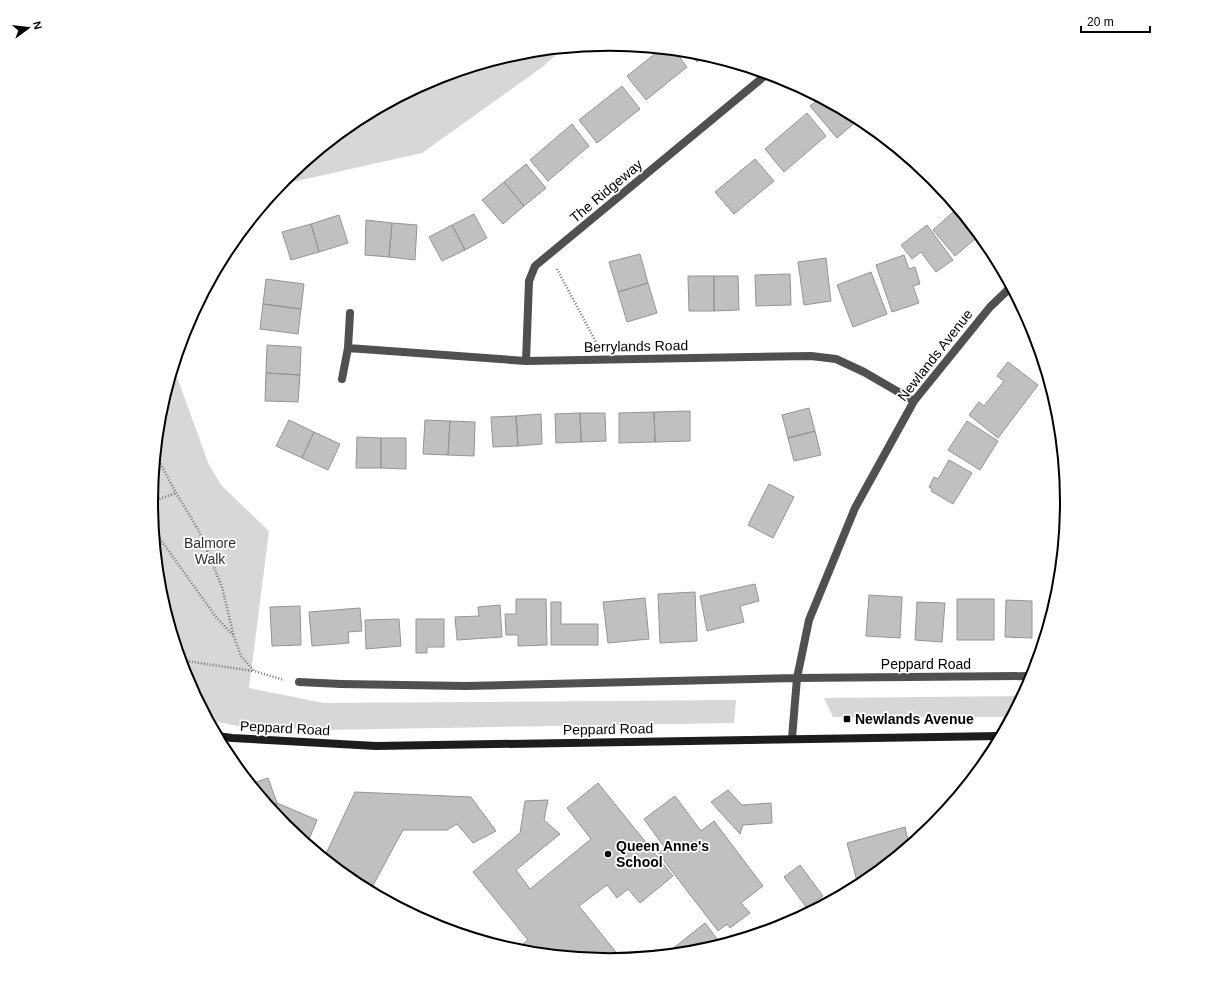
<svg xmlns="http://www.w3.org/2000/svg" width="1217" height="1004" font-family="Helvetica,sans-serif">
	<rect width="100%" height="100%" fill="#fff"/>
	<path fill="#d7d7d7" d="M564,48L541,68L422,153L279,185L285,178L354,121L433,79L519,53Z
		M173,366L209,465L222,486L269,531L249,688L324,703L736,700L734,723L324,730L238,726L208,720L185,677L159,591L151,502L159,412Z
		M1022,696L1010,717H833L824,698Z"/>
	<path fill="#c0c0c0" stroke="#949494" d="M661,49L674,50L687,67L646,100L627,76Z
		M689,52L698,53L705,55L697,62Z
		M622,86L640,109L597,143L579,120Z
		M820,98L859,119L837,138L810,106Z
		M807,113L826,136L784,172L765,149Z
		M572,124L589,146L548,181L530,160Z
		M755,159L774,181L734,214L715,192Z
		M526,164L546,188L524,206L504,182Z
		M504,182L524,206L503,224L482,200Z
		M953,212L975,239L955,256L933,230Z
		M474,214L487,238L465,250L452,225Z
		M339,215L348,243L319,252L311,224Z
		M366,220L392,223L389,257L365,255Z
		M392,223L417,225L415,260L389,257Z
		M311,224L319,252L291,260L282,232Z
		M452,225L465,250L442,261L429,237Z
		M927,225L953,260L936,272L921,252L912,259L901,245Z
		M640,254L648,283L618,292L609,262Z
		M904,255L909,269L915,267L920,284L913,286L919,303L892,312L876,265Z
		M826,258L831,301L804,305L798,262Z
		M871,272L887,314L853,327L837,285Z
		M790,274L791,305L756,306L755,275Z
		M688,276H714V311H689Z
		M714,276H738L739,310L714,311Z
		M266,279L304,284L301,309L263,304Z
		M648,283L657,313L627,322L618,292Z
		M263,304L301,309L298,334L260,329Z
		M1033,331L1039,351L1027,336Z
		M267,345L301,347L300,375L266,373Z
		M1008,362L1038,385L998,438L969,415L979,402L984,406L1004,381L997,376Z
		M266,373L300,375L298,402L265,401Z
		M809,408L815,431L788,438L782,415Z
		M690,411V441L655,442L654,412Z
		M654,412L655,442L619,443V413Z
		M580,413H605L606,441L581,442Z
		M580,413L581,442L556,443L555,414Z
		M541,414L542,444L518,446L516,416Z
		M516,416L518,446L493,447L491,417Z
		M289,420L314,432L302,458L276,446Z
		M425,420L450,421L448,455L423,454Z
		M450,421L475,422L474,456L448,455Z
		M967,421L998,441L980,470L948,450Z
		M815,431L821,455L794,461L788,438Z
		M314,432L340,444L328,470L302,458Z
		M357,437L381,438V468H356Z
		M381,438H406V469L381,468Z
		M949,460L972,473L953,504L931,491L932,489L929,487L934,477L938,479Z
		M769,484L794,497L773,538L748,525Z
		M755,584L759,601L740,606L744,622L707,631L700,596Z
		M695,592L697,641L660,643L658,594Z
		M869,595L902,597L900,638L866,636Z
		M645,598L649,639L608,643L603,602Z
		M516,599H546L547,645L518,646V635H506L505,614H516Z
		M957,599H994V640H957Z
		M1006,600L1032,601V638L1005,637Z
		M551,602H561V624H598V645H551Z
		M917,602L945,603L942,642L915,640Z
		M500,605L502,637L457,640L455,617L479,616L478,607Z
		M300,606L301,645L272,646L270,607Z
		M360,608L362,631L348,632L349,643L312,646L309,612Z
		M399,619L401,646L366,649L365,620Z
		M416,619H444V647H427V653H416Z
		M268,778L277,803L268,806L250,784Z
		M598,783L673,876L640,903L628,889L617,898L607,885L579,906L619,956L615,959L608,960L515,950L528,940L473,872L520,833L525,801L548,800L544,820L560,834L516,870L530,889L591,839L567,808Z
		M728,790L742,805L771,803L772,823L743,825L740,834L711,802Z
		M355,792L471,797L496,831L473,843L457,824L447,830H403L371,889L350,879L324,858Z
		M675,796L701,831L714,821L763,886L741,903L750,913L730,928L727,924L718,931L658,853L665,848L644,819Z
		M277,803L317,820L307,844L284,826L273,812Z
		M905,827L908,841L917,838L858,885L847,843Z
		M800,865L823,896L807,908L784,877Z
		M705,923L721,944L698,951L666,954Z"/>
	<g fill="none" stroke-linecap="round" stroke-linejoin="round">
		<path stroke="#727272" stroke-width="2.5" stroke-dasharray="1 2" stroke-linecap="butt" d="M349,126L415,94L434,79
			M557,269L597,344
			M155,453L176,493L199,531L222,587L234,637L241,656L254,671L284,680
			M151,502L176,493
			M153,529L216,617L233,635
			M180,660L253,671"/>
		<path stroke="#505050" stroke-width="8" d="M299,682L341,684"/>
		<path stroke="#505050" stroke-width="8" d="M348,348L350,313
			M526,361L529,281L535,266L767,74
			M342,379L348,348L526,361L811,356L836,359L864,372L914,401
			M341,684L466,686L797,678L1032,676
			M792,738L797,678L809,620L855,508L914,401L990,307L1011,287"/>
		<path stroke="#1d1d1d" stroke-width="8" d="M217,736L232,738L376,746L1000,736"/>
	</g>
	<g fill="#000" stroke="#fff" stroke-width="1.5">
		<rect x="843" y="715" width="8" height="8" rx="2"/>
		<circle cx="608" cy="854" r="4"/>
	</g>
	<g text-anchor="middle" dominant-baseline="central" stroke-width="3.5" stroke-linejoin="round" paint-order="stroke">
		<g font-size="14" fill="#000" stroke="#fff">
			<text transform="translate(606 191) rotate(-40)">The Ridgeway</text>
			<text transform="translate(636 346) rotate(-1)">Berrylands Road</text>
			<text transform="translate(935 355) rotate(-52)">Newlands Avenue</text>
			<text x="926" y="664">Peppard Road</text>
			<text transform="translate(285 728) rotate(3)">Peppard Road</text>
			<text transform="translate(608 729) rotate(-1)">Peppard Road</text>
		</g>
		<g font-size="14" fill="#2e2e2e" stroke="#fff">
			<text x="210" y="543">Balmore<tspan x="210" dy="16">Walk</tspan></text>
		</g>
		<g font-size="14" font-weight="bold" fill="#000" stroke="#fff" text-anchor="start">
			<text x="855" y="719">Newlands Avenue</text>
			<text x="616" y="846">Queen Anne's<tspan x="616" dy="16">School</tspan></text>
		</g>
	</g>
	<path d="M0 0H1217V1004H0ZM158 502a451 451 0 1 1 902 0a451 451 0 1 1-902 0Z" fill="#fff" fill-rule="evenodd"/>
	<path fill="none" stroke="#000" stroke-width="2" d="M158 502a451 451 0 1 1 902 0a451 451 0 1 1-902 0Z"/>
	<g transform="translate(28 28) rotate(75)" stroke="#ffffff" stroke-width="3" paint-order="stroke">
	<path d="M0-3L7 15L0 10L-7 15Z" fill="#000000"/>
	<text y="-6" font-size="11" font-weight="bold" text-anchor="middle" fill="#000000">N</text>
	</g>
	<path d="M1081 26v6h69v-6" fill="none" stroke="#000000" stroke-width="2"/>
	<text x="1087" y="26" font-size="12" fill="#000000" stroke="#ffffff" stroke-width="3" paint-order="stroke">20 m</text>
</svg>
